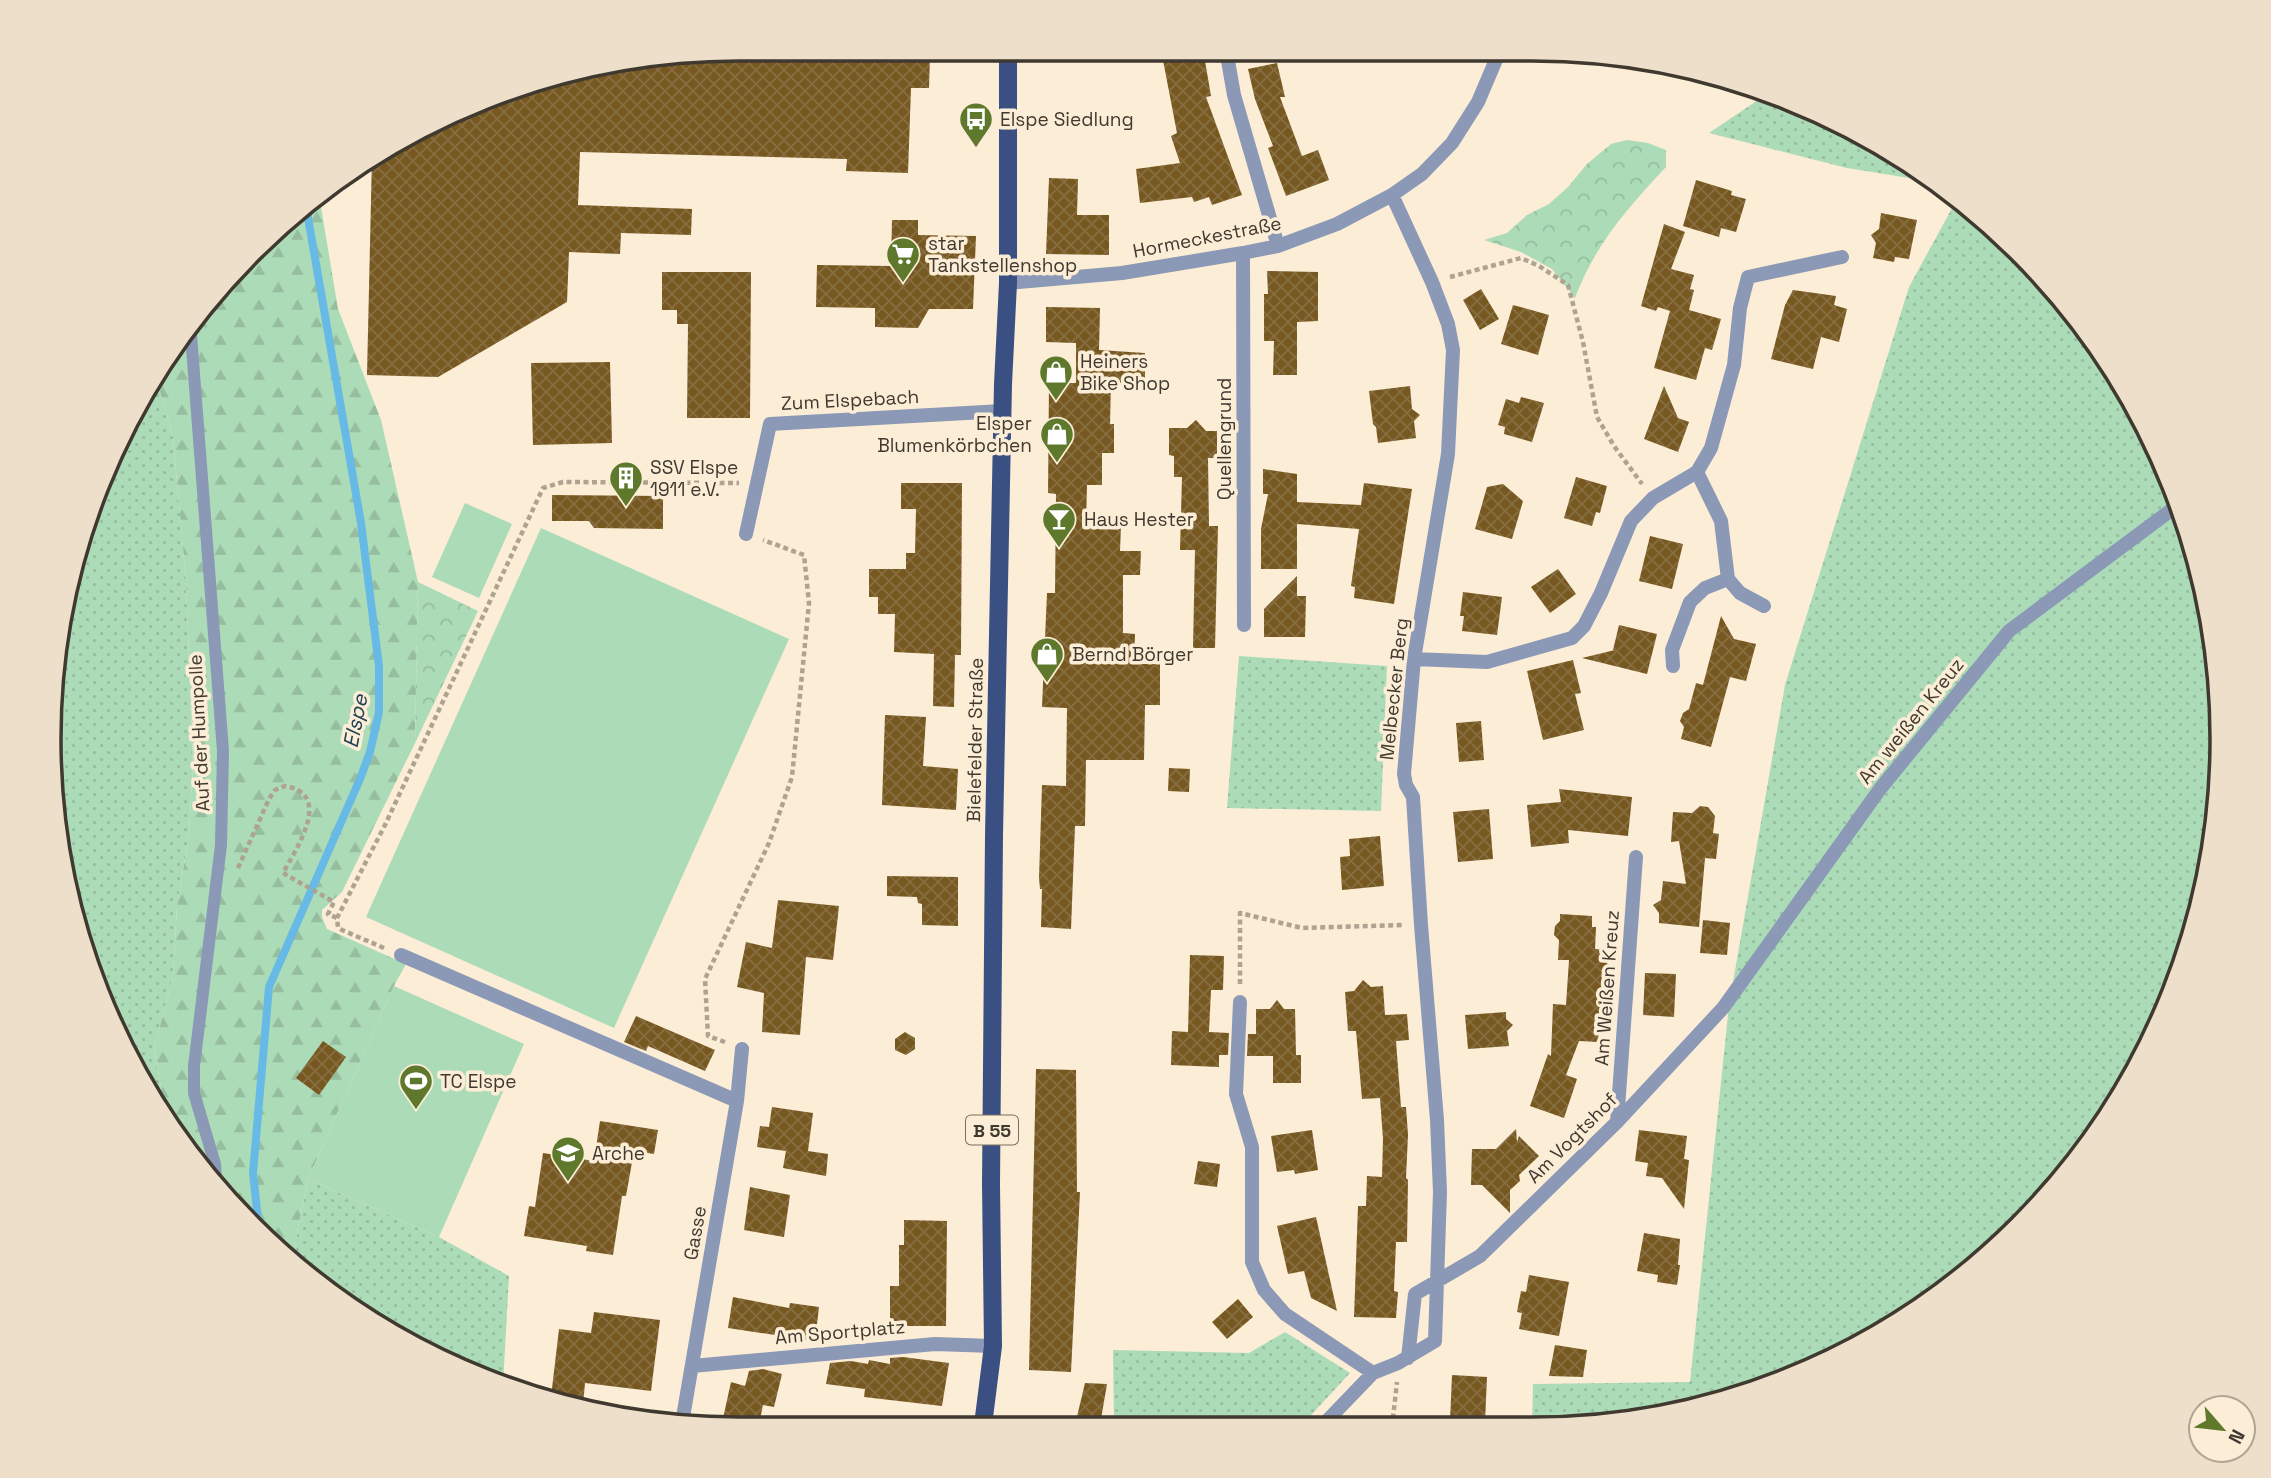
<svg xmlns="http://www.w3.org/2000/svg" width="2271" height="1478" font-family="'Space Grotesk',sans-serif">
	<defs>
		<pattern id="grass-dots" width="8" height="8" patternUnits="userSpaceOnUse" patternTransform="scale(1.75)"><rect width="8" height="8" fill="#acdbb8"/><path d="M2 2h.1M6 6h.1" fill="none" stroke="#95bd9e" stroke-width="1.8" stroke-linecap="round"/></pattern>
		<pattern id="forest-firs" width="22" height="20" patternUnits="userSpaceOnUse" patternTransform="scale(1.75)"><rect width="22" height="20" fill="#acdbb8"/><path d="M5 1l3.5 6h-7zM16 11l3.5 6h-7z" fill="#95bd9e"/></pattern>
		<pattern id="park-crowns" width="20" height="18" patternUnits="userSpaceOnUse" patternTransform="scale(1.75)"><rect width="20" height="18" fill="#acdbb8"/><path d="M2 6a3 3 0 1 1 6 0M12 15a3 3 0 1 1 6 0" fill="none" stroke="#95bd9e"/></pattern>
		<pattern id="building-cross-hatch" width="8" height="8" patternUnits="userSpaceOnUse" patternTransform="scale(1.75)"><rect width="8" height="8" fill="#775821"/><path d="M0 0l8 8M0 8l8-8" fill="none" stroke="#876e41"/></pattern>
	</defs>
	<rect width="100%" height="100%" fill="#fcedd6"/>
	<path fill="url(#grass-dots)" d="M1767,94C1830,111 1882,145 1934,182L1847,168L1709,133Z
		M1957,199L1987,220L2079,319L2151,433L2198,560L2220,693L2219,733L2216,829L2186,960L2130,1084L2051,1194L1952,1286L1838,1358L1711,1405L1577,1428L1532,1427L1533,1384L1690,1382L1729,1005L1785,685L1909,287Z
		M155,374L173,437L186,581L193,764L189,834L177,906L173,977L154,1049L168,1126L102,1003L72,917L55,829L50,694L86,517L141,394Z
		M1239,656L1387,666L1381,811L1227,808Z
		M308,1179L439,1237L509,1276L503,1384C424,1363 360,1312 295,1265L296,1238Z
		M1285,1332L1350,1373L1301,1426L1114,1425L1113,1350L1249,1353Z"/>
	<path fill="url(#forest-firs)" d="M319,195L338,309L381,420L418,582L415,743L342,892L322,910V917L327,929L406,964L394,986L308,1179L296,1238L295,1265L284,1258L168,1126L154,1049L173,977L177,906L189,834L193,764L186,581L173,437L155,374L192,319L251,251Z"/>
	<path fill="url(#park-crowns)" d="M1627,140L1648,143L1666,150V167C1626,210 1596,243 1575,298L1552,269L1521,252L1484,240L1507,233L1527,215L1549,204L1568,187L1587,164L1611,144Z
		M418,582L478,611L415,743Z"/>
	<path fill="#acdbb8" d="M465,503L512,524L479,598L432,577Z
		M541,528L789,639L614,1028L366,917Z
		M394,986L524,1044L439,1237L308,1179Z"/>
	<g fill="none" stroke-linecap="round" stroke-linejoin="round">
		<path stroke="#68bae6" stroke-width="8" d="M259,1229L253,1173L269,987L360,779L370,752L379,712V666L361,523L306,206"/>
	</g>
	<path fill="url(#building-cross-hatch)" d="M649,55H930L929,88H911L908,173L846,171L847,159L580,152L578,205L692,209L691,235L621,233L620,254L569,252L567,302L438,377L367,375L372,157L518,85Z
		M1162,55H1204L1211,96L1206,97L1242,195L1212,205L1209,197L1194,202L1192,197L1140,203L1136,169L1180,163L1171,136L1177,133Z
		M1277,63L1285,97H1280L1302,156L1318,150L1329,180L1286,196L1268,148L1273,146L1255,99L1248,69Z
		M1049,178L1078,179L1077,215H1109V255L1046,254Z
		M1696,180L1732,191L1731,195L1746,199L1736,232L1721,228L1719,237L1683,226Z
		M1881,213L1917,220L1909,259L1895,257L1894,262L1873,258L1876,243L1871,235L1879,229Z
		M892,220H918V235L976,236L973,309H929L918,328L875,327V308L816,307L817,265L891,266Z
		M1664,224L1685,232L1671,269L1694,275L1690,289L1694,290L1689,310L1721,319L1712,350L1705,348L1696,380L1654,368L1670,311L1658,307L1656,311L1641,306Z
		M1267,271L1318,272V321L1297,322V375H1273L1274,341H1264V294H1268Z
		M662,272H751L750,418H687L688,324H677V310H662Z
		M1481,289L1499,319L1480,330L1463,300Z
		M1793,290L1836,296L1834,305L1847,309L1839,342L1821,337L1813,369L1771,359L1785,305Z
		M1513,305L1549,315L1538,355L1501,344Z
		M1046,307L1100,308L1099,350L1145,353V383H1111L1110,424H1114V453H1102V485H1087L1086,526H1121L1120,551H1141L1140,575H1123V633L1135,634L1134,664H1160V705H1145L1144,760H1086L1085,826H1075L1071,929L1041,927L1042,889H1040L1039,878L1042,785L1066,786L1067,708L1042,707L1047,593H1055L1056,494L1048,493L1049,383H1076V343L1046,342Z
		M610,362L612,443L533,445L531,363Z
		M1410,386L1412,409L1420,415L1414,421L1416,438L1378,443L1376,427L1373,424L1369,391Z
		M1664,386L1678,418L1689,422L1678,452L1644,439Z
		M1521,397L1544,403L1532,442L1504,434L1505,427L1498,425L1506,399L1519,403Z
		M1196,420L1206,431H1217V458H1208L1209,526H1218L1215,648H1193L1195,550H1180L1182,477H1174V456L1169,455V428H1187Z
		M1263,469L1297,474V502L1361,505L1364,483L1412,489L1394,604L1354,598L1355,587L1351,586L1359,529L1297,524V569H1261V529L1268,494H1263Z
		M1576,477L1607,486L1600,513L1596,512L1592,526L1564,518Z
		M901,483H962L961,655H955L954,707L933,706L934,654L894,652L895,614H878V597H869V569H906V553H915L916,509H901Z
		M1503,484L1523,501L1512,539L1475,529L1487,487Z
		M552,495L663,496V529L594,528L589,521H552Z
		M1650,536L1683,544L1672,589L1639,581Z
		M1558,569L1576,594L1550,613L1531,587Z
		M1297,576V596H1306L1305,637H1264V609Z
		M1463,592L1502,597L1497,635L1462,631L1464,616H1460Z
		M1721,616L1734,639L1756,644L1746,681L1730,677L1711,747L1681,739L1684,727L1680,721L1683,713L1689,709L1696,683L1703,685Z
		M1619,625L1657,634L1647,674L1582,658L1615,650H1613Z
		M1573,660L1581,693L1575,694L1584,730L1543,740L1527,671Z
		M885,715L926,717L923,766L958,769L956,810L882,805Z
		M1481,721L1484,760L1459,762L1456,723Z
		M1169,768L1190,769L1189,792L1168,791Z
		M1559,789L1632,797L1628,836L1568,830L1569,843L1531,847L1527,805L1561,802Z
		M1700,806L1708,807L1715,816L1713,833L1719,834L1716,859L1705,858L1699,927L1659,923V913L1653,905L1661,900L1663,881L1686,884L1679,841L1671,842L1673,812L1692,813Z
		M1489,809L1493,859L1458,862L1453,812Z
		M1380,836L1384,886L1342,890L1340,857L1350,856L1349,839Z
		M887,876L958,877V926L922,925V904L918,903L917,897L887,896Z
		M778,900L839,906L833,960L806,957L800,1035L762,1032L764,993L737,987L746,942L772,948Z
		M1560,914L1592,916V927H1596L1595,949L1608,950L1607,973H1602L1598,1042L1579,1041L1566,1075L1577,1079L1564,1118L1530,1106L1548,1054L1551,1056L1553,1004L1566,1005L1569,960H1558L1559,940L1554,935L1555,926L1560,921Z
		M1703,920L1730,923L1727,955L1700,953Z
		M1190,955L1224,956L1223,990H1211L1209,1032L1229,1033L1228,1055H1219V1067L1171,1065L1172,1031L1188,1032Z
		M1645,973L1676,974L1674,1017L1643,1015Z
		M1363,980L1371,987L1383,986L1385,1015L1407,1014L1409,1040L1396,1041L1401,1107H1406L1408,1135L1406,1178L1408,1180L1407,1242H1396L1394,1291L1398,1292L1396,1318L1354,1317L1358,1206H1366L1367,1176L1382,1177L1383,1139L1380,1098L1362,1099L1356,1031H1348L1345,992L1354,991Z
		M1277,1000L1284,1009H1295L1296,1055H1301V1083H1273V1056H1247L1248,1034H1256V1009H1270Z
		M1506,1012V1019L1513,1025L1507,1031L1509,1046L1468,1049L1465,1015Z
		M636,1016L715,1050L705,1071L648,1046L646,1051L624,1042Z
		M905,1032L915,1038V1049L906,1055L895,1050V1039Z
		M323,1041L346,1057L319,1095L296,1078Z
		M1036,1069L1076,1070L1077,1192H1080L1071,1372L1029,1370Z
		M772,1107L813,1113L808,1151L828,1154L826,1176L783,1168L786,1151L757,1147L760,1126L769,1127Z
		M600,1121L658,1130L654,1154L634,1151L626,1196H622L613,1255L586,1251L587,1246L524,1236L529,1206L535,1207L543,1153L594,1161Z
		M1516,1129L1517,1142L1519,1136L1539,1156L1519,1175L1520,1181L1510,1190V1213L1482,1185H1471L1472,1149H1496Z
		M1312,1130L1318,1170L1295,1174L1294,1170L1277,1172L1271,1136Z
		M1639,1130L1687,1136L1684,1159L1689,1160L1684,1209L1662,1178L1646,1176L1648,1163L1635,1161Z
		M1198,1161L1220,1164L1217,1187L1194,1184Z
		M750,1187L790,1195L784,1237L744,1230Z
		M1316,1217L1337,1311L1311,1298L1304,1271L1288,1274L1277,1226Z
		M904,1220L947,1221L946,1326H890V1286H899V1245H904Z
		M1644,1233L1680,1239L1678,1265H1680L1677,1285L1657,1282L1658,1275L1637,1271Z
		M1529,1275L1569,1282L1559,1336L1519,1329L1522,1313L1517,1312L1521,1291L1526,1292Z
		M733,1297L789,1308L790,1303L819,1307L815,1341L728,1328Z
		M1238,1299L1253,1317L1227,1339L1212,1322Z
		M594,1312L660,1320L651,1391L585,1383L583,1405L551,1397L559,1329L591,1333Z
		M1555,1345L1587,1350L1583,1377L1549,1376Z
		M903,1357L949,1363L942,1406L864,1397L865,1389L826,1384L830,1363L851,1361L868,1364L869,1360L890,1364V1358Z
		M763,1369L782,1374L774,1407L763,1405L759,1424L722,1423L731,1382L745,1386L749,1371Z
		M1452,1375L1487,1377L1485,1423L1450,1421Z
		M1085,1383L1107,1384L1100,1425H1075Z"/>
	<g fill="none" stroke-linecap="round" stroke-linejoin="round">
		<path stroke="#aea391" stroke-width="4.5" stroke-dasharray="5 3.5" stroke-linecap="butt" d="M1450,277L1521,258L1539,266L1568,285L1583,342L1597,417L1614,446L1642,484
			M238,868L269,799L275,790L285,786C334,794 296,849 283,873L334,902L328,914L337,918
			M384,948L342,930L338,927L337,918L385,825L543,488L563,482L739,483
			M1240,984V913L1302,928L1404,925
			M725,1042L708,1036L705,979L769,843L792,777L809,603L804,555L763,540
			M1392,1427L1397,1382"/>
		<path stroke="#8b98b6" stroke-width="12" d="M190,322L223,751L221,845L194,1066V1093L215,1164L216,1180"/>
		<path stroke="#8b98b6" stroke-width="14" d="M1227,55L1234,95L1278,246
			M1243,253L1244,625
			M1008,283L1122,273L1243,253L1278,246L1337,224L1392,195L1422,174L1452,143L1478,102L1498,55
			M746,534L770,424L1002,411
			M1728,579L1740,593L1764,606
			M1414,659L1487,662L1572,638L1584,626L1601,593L1631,521L1653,498L1697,472L1711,448L1734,365L1740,308L1748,277L1842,257
			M1673,666L1672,650L1690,602L1705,588L1728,579L1721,521L1697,472
			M401,955L737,1101
			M1240,1002L1236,1094L1252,1147V1262L1264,1290L1285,1314L1373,1373
			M1617,1122L1636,857
			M1408,1358L1415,1294L1480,1256L1617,1122L1723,1008L1880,789L2009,631L2178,505
			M692,1366L935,1344L993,1346
			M682,1423L737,1101L742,1049
			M1322,1426L1373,1373L1398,1363L1435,1341L1440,1192L1437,1120L1421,925L1413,797L1406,785L1404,774L1414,659L1448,454L1453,350L1448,324L1432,282L1392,195"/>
		<path stroke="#3b5082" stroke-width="18" d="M983,1425L993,1346L991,1184L994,835L1003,384L1008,283V55"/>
	</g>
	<defs>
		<g id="bus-pin" transform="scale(1.75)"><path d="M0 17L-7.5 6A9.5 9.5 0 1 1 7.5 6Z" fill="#5f792c" stroke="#fcedd6"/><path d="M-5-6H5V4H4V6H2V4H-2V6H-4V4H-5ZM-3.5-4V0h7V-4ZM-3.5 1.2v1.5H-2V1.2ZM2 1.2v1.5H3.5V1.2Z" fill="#fff"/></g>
		<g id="supermarket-pin" transform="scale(1.75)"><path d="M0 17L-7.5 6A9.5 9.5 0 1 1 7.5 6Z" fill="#5f792c" stroke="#fcedd6"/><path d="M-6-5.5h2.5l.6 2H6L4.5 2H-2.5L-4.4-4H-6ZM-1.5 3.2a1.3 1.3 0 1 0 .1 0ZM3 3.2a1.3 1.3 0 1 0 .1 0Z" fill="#fff"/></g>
		<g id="shop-pin" transform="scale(1.75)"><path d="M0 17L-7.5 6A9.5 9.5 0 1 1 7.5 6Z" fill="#5f792c" stroke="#fcedd6"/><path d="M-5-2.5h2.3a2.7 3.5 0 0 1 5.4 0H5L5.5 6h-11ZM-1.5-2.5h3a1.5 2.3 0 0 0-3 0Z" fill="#fff"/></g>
		<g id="building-pin" transform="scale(1.75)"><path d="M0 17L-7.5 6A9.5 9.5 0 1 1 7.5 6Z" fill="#5f792c" stroke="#fcedd6"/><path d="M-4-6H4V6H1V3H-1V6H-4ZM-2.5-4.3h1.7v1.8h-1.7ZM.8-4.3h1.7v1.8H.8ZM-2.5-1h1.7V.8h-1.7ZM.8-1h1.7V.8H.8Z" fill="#fff"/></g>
		<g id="bar-pin" transform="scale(1.75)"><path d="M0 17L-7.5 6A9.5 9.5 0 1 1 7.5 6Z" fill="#5f792c" stroke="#fcedd6"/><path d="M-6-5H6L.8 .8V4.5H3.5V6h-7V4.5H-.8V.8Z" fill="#fff"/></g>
		<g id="stadium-pin" transform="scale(1.75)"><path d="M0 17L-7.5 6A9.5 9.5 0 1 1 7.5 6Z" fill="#5f792c" stroke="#fcedd6"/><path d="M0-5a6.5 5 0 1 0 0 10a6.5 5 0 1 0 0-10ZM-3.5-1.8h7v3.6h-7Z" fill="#fff"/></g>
		<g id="school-pin" transform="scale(1.75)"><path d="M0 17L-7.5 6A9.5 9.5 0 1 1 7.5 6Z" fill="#5f792c" stroke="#fcedd6"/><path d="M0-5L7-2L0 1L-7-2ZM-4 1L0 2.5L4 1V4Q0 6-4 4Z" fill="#fff"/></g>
	</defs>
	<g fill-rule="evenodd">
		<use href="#bus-pin" x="976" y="119"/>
		<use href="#supermarket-pin" x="903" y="254"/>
		<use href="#shop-pin" x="1056" y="372"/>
		<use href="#shop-pin" x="1057" y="434"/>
		<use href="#building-pin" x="626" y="478"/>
		<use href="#bar-pin" x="1059" y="519"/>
		<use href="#shop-pin" x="1047" y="654"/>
		<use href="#stadium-pin" x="416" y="1081"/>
		<use href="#school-pin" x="568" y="1153"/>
	</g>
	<g text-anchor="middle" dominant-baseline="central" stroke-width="7" stroke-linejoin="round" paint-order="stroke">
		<rect fill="#fcedd6" stroke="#786f62" stroke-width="2" x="966" y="1115.5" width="52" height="29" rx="5"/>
		<g font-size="18" font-weight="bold" fill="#3f3930">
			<text x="992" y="1130">B 55</text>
		</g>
		<g font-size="19" fill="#3f3930" stroke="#fcedd6" text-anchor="start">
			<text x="1000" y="119">Elspe Siedlung</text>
			<text x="928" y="243">star<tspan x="928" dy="22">Tankstellenshop</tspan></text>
			<text x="1080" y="361">Heiners<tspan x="1080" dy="22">Bike Shop</tspan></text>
			<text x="1032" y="423" text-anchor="end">Elsper<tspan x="1032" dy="22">Blumenkörbchen</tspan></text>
			<text x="650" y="467">SSV Elspe<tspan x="650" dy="22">1911 e.V.</tspan></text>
			<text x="1084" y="519">Haus Hester</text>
			<text x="1072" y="654">Bernd Börger</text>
			<text x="440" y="1081">TC Elspe</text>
			<text x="592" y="1153">Arche</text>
		</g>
		<g font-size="19" fill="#3f3930" stroke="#fcedd6">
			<text transform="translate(1207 237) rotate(-11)">Hormeckestraße</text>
			<text transform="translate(850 400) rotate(-3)">Zum Elspebach</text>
			<text transform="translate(1224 439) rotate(-90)">Quellengrund</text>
			<text transform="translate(1394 689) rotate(-84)">Melbecker Berg</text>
			<text transform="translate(1911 721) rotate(-51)">Am weißen Kreuz</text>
			<text transform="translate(199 733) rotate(-93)">Auf der Humpolle</text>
			<text transform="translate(975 740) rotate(-89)">Bielefelder Straße</text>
			<text transform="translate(1607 988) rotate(-86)">Am Weißen Kreuz</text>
			<text transform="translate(1572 1138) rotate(-45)">Am Vogtshof</text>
			<text transform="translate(695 1233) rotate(-80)">Gasse</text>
			<text transform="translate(840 1332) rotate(-5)">Am Sportplatz</text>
		</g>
		<g font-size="21" font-style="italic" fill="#1d4154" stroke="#fcedd6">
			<text transform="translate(355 721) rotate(-79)">Elspe</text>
		</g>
	</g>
	<path d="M0 0H2271V1478H0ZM739 61H1532A678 678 0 0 1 2210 739V739A678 678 0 0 1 1532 1417H739A678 678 0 0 1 61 739V739A678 678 0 0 1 739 61Z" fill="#eddfc9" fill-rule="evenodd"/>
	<path fill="none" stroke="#3f3930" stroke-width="3.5" d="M739 61H1532A678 678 0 0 1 2210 739V739A678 678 0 0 1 1532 1417H739A678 678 0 0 1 61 739V739A678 678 0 0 1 739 61Z"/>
	<g transform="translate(2222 1429) rotate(118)"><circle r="33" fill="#fcedd6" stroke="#b0a594" stroke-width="2"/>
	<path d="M0-5L12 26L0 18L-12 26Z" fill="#5f792c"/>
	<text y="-10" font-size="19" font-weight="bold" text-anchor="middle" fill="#3f3930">N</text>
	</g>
</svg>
